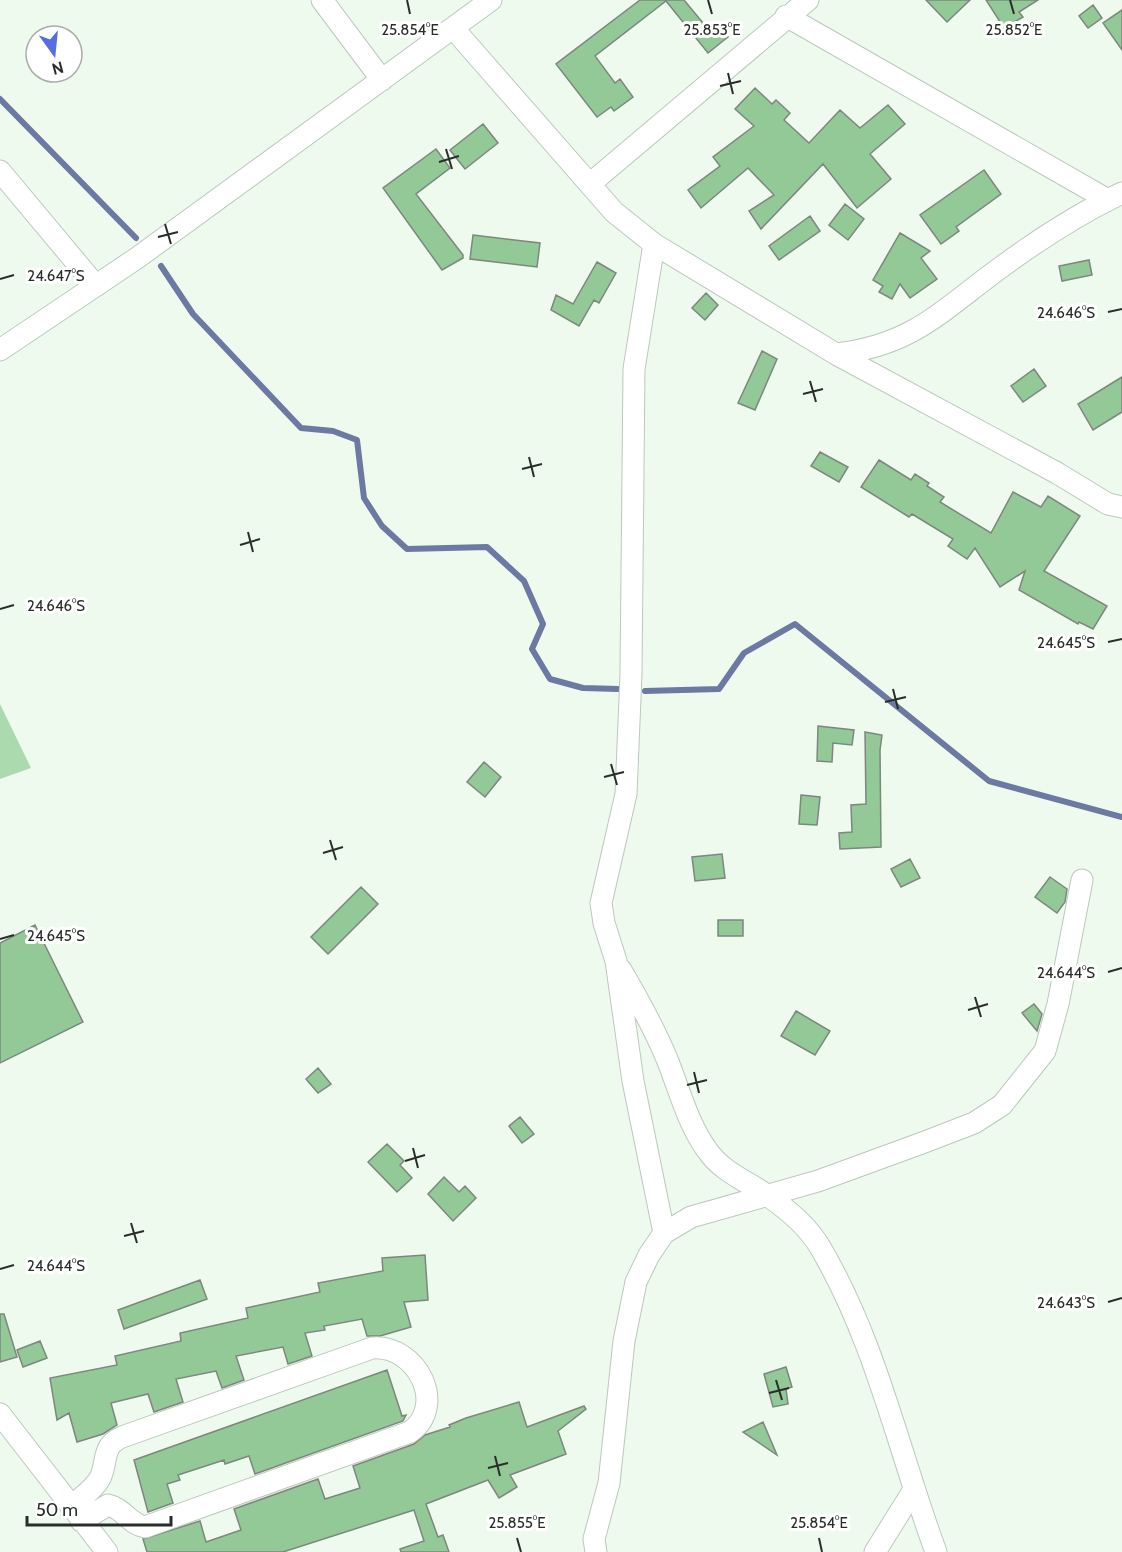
<svg xmlns="http://www.w3.org/2000/svg" width="1122" height="1552" font-family="Cabin,sans-serif">
	<rect width="100%" height="100%" fill="#effaef"/>
	<path fill="#acdaaf" d="M0,704L31,768L0,779Z"/>
	<g fill="none" stroke-linecap="round" stroke-linejoin="round">
		<path stroke="#6c79a2" stroke-width="6" d="M0,99L136,238
			M161,266L193,314L301,428L333,431L357,440L364,498L382,526L407,549L487,547L524,581L543,624L532,649L550,679L583,688L618,689
			M645,691L719,689L744,653L795,624L989,781L1122,817"/>
	</g>
	<path fill="#92c996" stroke="#7d877d" stroke-width="1.5" d="M640,0H684L708,29L716,22L728,37L708,53L666,1L595,56L615,83L620,79L633,97L614,111L611,107L597,117L556,64Z
		M926,0H970L947,22Z
		M986,0H1038L1019,12L1023,17L1004,28Z
		M1093,5L1102,18L1088,28L1079,16Z
		M1122,10V50L1103,23Z
		M755,88L772,104L776,100L790,113L784,120L809,143L840,110L860,128L888,105L905,124L870,154L891,179L857,208L823,164L761,229L749,211L774,195L748,168L701,208L688,190L720,166L713,157L754,126L735,109Z
		M483,124L498,143L465,169L450,150Z
		M436,149L450,168L416,194L463,255V258L442,270L383,188Z
		M984,170L1001,194L956,227L959,231L941,244L920,215Z
		M845,204L864,219L848,240L829,225Z
		M810,216L820,231L779,260L769,246Z
		M900,233L930,251L921,258L937,279L910,298L900,284L892,299L879,292L883,286L873,280Z
		M473,235L540,243L537,267L470,259Z
		M1089,260L1092,275L1062,281L1059,266Z
		M597,262L616,273L599,303L594,300L579,326L551,310L556,295L573,304Z
		M706,293L718,305L705,320L692,308Z
		M762,351L777,359L755,410L738,403Z
		M1034,369L1046,386L1023,402L1011,386Z
		M1122,377V412L1093,430L1078,404Z
		M820,452L848,467L839,482L811,466Z
		M879,460L911,480L915,474L929,483L927,486L944,497L940,502L991,533L1013,492L1041,507L1048,496L1080,516L1044,571L1107,606L1093,629L1079,622L1078,624L1019,590L1025,571L1000,587L975,548L967,559L948,546L953,539L912,514L909,517L861,487Z
		M818,726L854,730L852,745L833,743L832,762L817,761Z
		M865,732L882,735L880,750L881,847L840,849L839,833L852,832L851,805L866,804Z
		M484,762L501,777L485,797L467,782Z
		M801,795L820,797L817,825L799,824Z
		M722,854L725,878L695,881L692,857Z
		M910,859L920,878L901,887L891,869Z
		M1050,877L1067,889L1065,902L1057,913L1035,897Z
		M361,887L378,904L328,954L311,937Z
		M718,920H743V936H718Z
		M35,925L83,1022L0,1063V943Z
		M1034,1004L1042,1014L1037,1031L1022,1013Z
		M796,1011L830,1031L815,1055L781,1036Z
		M318,1068L331,1084L318,1093L306,1079Z
		M520,1117L534,1134L522,1143L509,1126Z
		M387,1144L404,1161L400,1165L412,1178L397,1192L368,1162Z
		M444,1177L459,1192L465,1186L476,1198L453,1221L428,1194Z
		M425,1255L428,1300L404,1302L411,1327L380,1336H367L362,1319L324,1326L325,1330L305,1333L312,1356L288,1364L283,1347L236,1356L244,1380L222,1388L216,1371L176,1379L183,1402L154,1412L148,1394L111,1403L117,1425L103,1434L77,1442L69,1413L57,1420L50,1378L117,1365L115,1356L181,1341L180,1333L248,1318L246,1308L320,1292L318,1283L383,1271L382,1258Z
		M200,1280L207,1299L124,1329L118,1310Z
		M0,1314H4L17,1357L0,1362Z
		M40,1341L47,1358L23,1367L17,1350Z
		M786,1367L792,1387L786,1389L788,1404L773,1407L764,1374Z
		M387,1370L402,1416L406,1415L403,1421L255,1474L249,1456L225,1464L224,1460L178,1475L180,1480L167,1484L173,1503L148,1512L134,1460Z
		M519,1402L527,1427L584,1406L586,1409L558,1431L566,1454L510,1475L517,1487L499,1498L488,1480L426,1504L438,1537L443,1535L449,1552H401L400,1549L424,1541L414,1510L283,1552H147L143,1539L200,1521L206,1542L241,1530L234,1509L318,1479L325,1499L360,1488L353,1466L414,1444L425,1435L450,1427L449,1425L466,1418Z
		M763,1422L777,1455L743,1432Z"/>
	<g fill="none" stroke-linecap="round" stroke-linejoin="round">
		<g stroke="#bcc7bd" stroke-width="23">
			<path id="minor" d="M322,0L382,80
				M786,16L1108,200
				M453,28L614,212L654,244L836,354L1057,473L1108,504L1122,507
				M0,171L96,286
				M591,183L808,0
				M654,244L634,369L631,674L626,794L601,903L604,923L616,961L633,1081L664,1233
				M0,350L137,258L491,0
				M836,354C913,345 941,311 1000,268C1038,240 1080,213 1122,193
				M621,970C638,999 654,1028 667,1059C679,1089 688,1124 707,1150C721,1171 745,1180 765,1194C786,1208 807,1225 820,1247C876,1342 898,1449 936,1552
				M0,1414L107,1552
				M71,1507C80,1498 96,1488 101,1476C108,1458 102,1446 122,1437L372,1348C416,1344 448,1405 410,1432L145,1527C129,1524 123,1508 108,1505L81,1521
				M596,1552L594,1539L609,1483L624,1341L636,1282L649,1255L664,1233L691,1217L818,1181L922,1143L974,1123L1002,1105L1045,1051L1058,1004L1082,880
				M875,1552L913,1491"/>
		</g>
		<use href="#minor" stroke="#fff" stroke-width="21"/>
	</g>
	<path fill="none" stroke="#2a2e2a" stroke-width="2" d="M407,0L410,14M708,0L712,14M1010,0L1014,14M728,73L733,94M720,86L741,81M446,149L452,169M439,162L459,156M165,224L171,244M158,237L178,232M0,279L14,275M1108,312L1122,309M810,381L816,402M803,394L823,389M529,457L534,477M522,469L542,464M248,532L253,552M240,545L260,539M0,609L14,605M1108,642L1122,639M893,689L898,709M885,702L906,697M611,764L617,785M604,777L624,772M330,840L336,860M323,853L343,847M0,939L14,935M1108,972L1122,968M975,997L981,1017M968,1010L988,1004M694,1072L699,1093M687,1085L707,1080M413,1148L418,1168M405,1161L425,1155M131,1223L137,1243M124,1236L144,1231M0,1269L14,1265M1108,1302L1122,1298M776,1380L782,1400M769,1393L789,1388M495,1456L500,1476M488,1468L508,1463M517,1538L521,1552M819,1538L822,1552"/>
	<g font-size="15" text-anchor="middle" fill="#2a2e2a" stroke="#fff" stroke-width="6" stroke-linejoin="round" paint-order="stroke">
		<text x="410" y="35">25.854°E</text>
		<text x="712" y="35">25.853°E</text>
		<text x="1014" y="35">25.852°E</text>
		<text x="56" y="281">24.647°S</text>
		<text x="1066" y="318">24.646°S</text>
		<text x="56" y="611">24.646°S</text>
		<text x="1066" y="648">24.645°S</text>
		<text x="56" y="941">24.645°S</text>
		<text x="1066" y="978">24.644°S</text>
		<text x="56" y="1271">24.644°S</text>
		<text x="1066" y="1308">24.643°S</text>
		<text x="517" y="1528">25.855°E</text>
		<text x="819" y="1528">25.854°E</text>
	</g>
	<g transform="translate(54 54) rotate(165)"><circle r="28" fill="#ffffff" stroke="#aaabaa" stroke-width="1.5"/>
	<path d="M0-4.5L10 22L0 15L-10 22Z" fill="#576de3"/>
	<text y="-9" font-size="16" font-weight="bold" text-anchor="middle" fill="#2a2e2a">N</text>
	</g>
	<path d="M27 1516v9h144v-9" fill="none" stroke="#2a2e2a" stroke-width="3"/>
	<text x="36" y="1516" font-size="18" fill="#2a2e2a" stroke="#ffffff" stroke-width="4.5" paint-order="stroke">50 m</text>
</svg>
